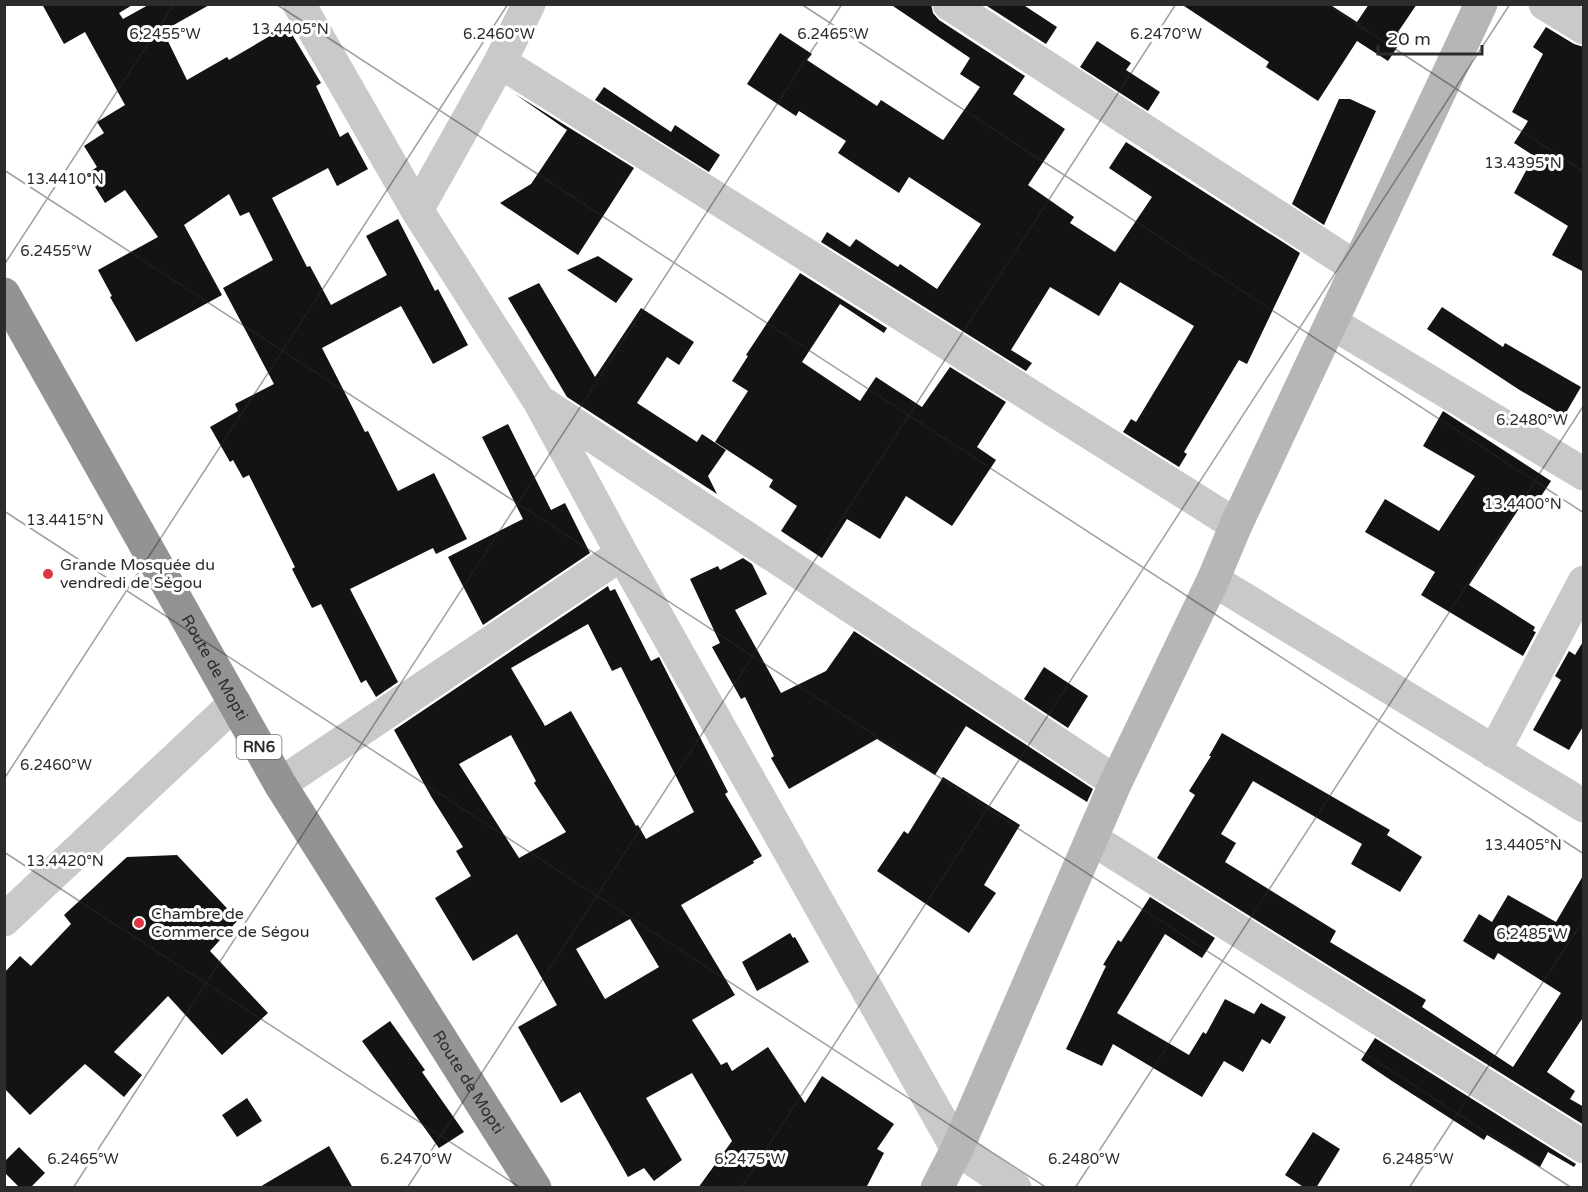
<svg xmlns="http://www.w3.org/2000/svg" width="1588" height="1192" font-family="'Varela Round',sans-serif">
	<rect width="100%" height="100%" fill="#fff"/>
	<path fill="#131313" fill-rule="evenodd" d="M42,4H134L119,13L123,19L150,4H211L163,31L187,80L227,57L229,60L287,26L321,83L316,86L340,137L348,132L368,169L337,186L328,168L272,198L307,267L310,266L331,305L387,275L366,236L398,219L435,291L438,289L468,345L433,364L401,306L322,348L365,432L368,431L398,491L434,473L467,539L436,554L433,548L350,589L398,682L376,697L366,680L361,683L321,604L312,608L292,569L295,567L249,475L243,478L233,460L230,462L210,427L238,411L235,404L274,384L223,288L273,260L249,212L240,216L229,194L184,225L222,295L136,342L110,297L112,296L98,270L158,237L125,190L105,203L87,174L97,167L84,146L104,133L97,122L125,105L85,32L64,44Z
		M890,4H931L933,13L939,20L1025,76L1013,94L1065,129L1028,185L1074,217L1070,223L1115,252L1152,197L1109,168L1126,142L1300,253L1247,364L1239,360L1184,452L1187,454L1179,467L1123,432L1131,419L1136,422L1194,326L1120,282L1099,316L1050,287L1011,350L1032,363L1026,371L821,242L827,232L850,247L856,239L898,267L900,264L937,289L981,224L909,177L899,193L838,153L846,141L799,111L796,116L747,84L780,33L812,54L807,60L877,106L881,100L943,140L944,139L980,87L960,74L970,58Z
		M984,4H1022L1057,27L1046,44Z
		M1181,4H1329L1357,22L1369,4H1417L1398,32L1404,37L1388,61L1357,41L1318,101L1266,67L1269,62Z
		M1546,27L1574,44L1584,47V272L1552,255L1568,226L1514,193L1534,156L1514,143L1528,121L1512,112L1543,54L1533,47Z
		M1097,41L1131,63L1126,70L1160,92L1148,111L1080,67Z
		M604,87L671,132L675,125L720,155L709,172L595,100Z
		M515,94L634,168L578,255L500,203L531,184L567,130Z
		M1339,99H1350L1376,111L1324,225L1292,204Z
		M598,256L633,279L616,303L567,270Z
		M800,273L887,328L884,333L840,304L802,362L860,401L876,377L922,407L950,367L1006,402L977,447L996,460L952,526L906,496L880,539L847,519L822,558L781,531L797,506L769,487L773,480L715,442L748,391L732,381L748,356L746,355Z
		M539,283L595,377L641,308L694,342L679,365L667,357L637,403L697,442L702,434L726,450L708,476L717,494L567,397L508,298Z
		M1442,307L1503,347L1505,343L1581,387L1564,416L1518,389L1427,329Z
		M1443,411L1551,481L1532,510L1522,504L1469,585L1535,627L1533,631L1536,632L1523,656L1421,595L1435,572L1365,532L1385,499L1439,531L1475,476L1423,446Z
		M508,424L551,510L565,503L590,553L483,625L448,557L523,519L482,437Z
		M743,558L752,564L767,594L735,610L781,693L826,671L854,631L1093,789L1087,802L966,726L935,775L877,739L789,789L771,758L774,756L745,697L741,699L712,647L720,643L690,579L718,566L720,570Z
		M608,586L610,591L615,589L651,661L659,657L728,792L725,794L762,856L753,861L754,863L681,905L735,995L692,1020L721,1065L727,1062L732,1071L768,1047L805,1103L822,1076L894,1124L877,1149L884,1153L866,1188H698L732,1141L692,1073L646,1098L682,1160L654,1181L644,1168L628,1177L580,1092L561,1103L518,1027L557,1005L517,934L473,961L435,898L471,876L456,851L463,847L432,798L394,730ZM588,624L612,671L621,667L694,812L646,839L638,825L636,826L571,711L545,726L511,668ZM511,735L536,781L534,783L566,832L519,858L459,764ZM630,919L659,967L605,999L576,949Z
		M1584,640V725L1569,750L1533,730L1561,680L1555,676L1569,651L1575,655Z
		M1044,667L1088,696L1068,728L1024,699Z
		M1222,733L1390,830L1387,835L1422,857L1400,892L1351,864L1362,844L1253,781L1221,834L1236,843L1225,862L1336,931L1330,942L1426,1000L1422,1007L1513,1067L1561,993L1498,953L1494,960L1463,941L1479,914L1492,922L1508,895L1556,922L1584,874V1016L1547,1072L1575,1091L1570,1099L1584,1107V1125L1157,858L1195,795L1189,791L1211,756H1209Z
		M943,777L1020,825L984,885L996,893L969,933L877,871L904,831L908,834Z
		M177,855L238,920L210,951L268,1013L222,1055L168,996L114,1052L142,1075L124,1097L85,1064L30,1115L4,1088V973L20,956L31,966L71,924L64,915L127,857Z
		M1150,897L1215,938L1202,958L1165,934L1117,1013L1189,1055L1203,1032L1206,1034L1225,999L1254,1014L1261,1003L1286,1017L1270,1044L1262,1039L1243,1072L1224,1061L1202,1097L1113,1044L1102,1066L1066,1049L1106,966L1103,965L1118,940L1121,942Z
		M790,933L793,938L795,937L809,962L757,991L742,962Z
		M390,1021L425,1070L422,1072L464,1132L439,1148L362,1041Z
		M1375,1038L1576,1164L1574,1167L1548,1152L1540,1167L1487,1135L1484,1140L1392,1081L1361,1060Z
		M247,1098L262,1121L237,1137L222,1115Z
		M1313,1132L1340,1149L1316,1188H1305L1285,1175Z
		M329,1146L353,1188H258Z
		M19,1147L45,1173L30,1188H20L4,1172V1162Z"/>
	<g fill="none" stroke-linecap="round" stroke-linejoin="round">
		<path stroke="#c9c9c9" stroke-width="33" d="M299,4L417,210L539,401L622,554L957,1149L1015,1188
			M949,4L1357,268
			M1545,4L1584,28
			M500,62L1236,525
			M417,210L500,62L529,4
			M1332,323L1584,474
			M544,404L1116,782
			M1213,580L1584,806
			M1494,752L1584,582
			M280,784L622,554
			M1092,839L1584,1147
			M4,920L235,703"/>
		<path stroke="#b6b6b6" stroke-width="33" d="M937,1188L957,1149L1116,782L1213,580L1236,525L1481,4"/>
		<path stroke="#939393" stroke-width="33" id="s1" d="M4,294L280,784L535,1188"/>
	</g>
	<path fill="none" stroke="#2c2c2c" stroke-width="1.5" stroke-opacity="0.45" d="M276,4L1584,854M801,4L1584,513M1326,4L1584,172M4,170L1572,1188M4,265L174,4M4,511L1047,1188M4,779L508,4M4,852L521,1188M73,1188L842,4M407,1188L1176,4M741,1188L1510,4M1075,1188L1584,405M1409,1188L1584,919"/>
	<g fill="#db3642" stroke="#fff" stroke-width="2">
		<circle cx="48" cy="574" r="6"/>
		<circle cx="139" cy="923" r="6"/>
	</g>
	<g text-anchor="middle" dominant-baseline="central" stroke-width="6" stroke-linejoin="round" paint-order="stroke">
		<rect fill="#fff" stroke="#6b6b6b" stroke-width="1.5" x="236.5" y="735" width="45" height="24" rx="4.5"/>
		<g font-size="15" font-weight="bold" fill="#2c2c2c">
			<text x="259" y="747">RN6</text>
		</g>
		<g font-size="16" fill="#2c2c2c" stroke="#fff" text-anchor="start">
			<text x="60" y="565">Grande Mosquée du<tspan x="60" dy="18">vendredi de Ségou</tspan></text>
			<text x="151" y="914">Chambre de<tspan x="151" dy="18">Commerce de Ségou</tspan></text>
		</g>
		<g font-size="16" fill="#2c2c2c" stroke="#fff">
			<text stroke="none"><textPath href="#s1" startOffset="429">Route de Mopti</textPath></text>
			<text stroke="none"><textPath href="#s1" startOffset="915">Route de Mopti</textPath></text>
		</g>
	</g>
	<g font-size="15" text-anchor="middle" fill="#2c2c2c" stroke="#fff" stroke-width="6" stroke-linejoin="round" paint-order="stroke">
		<text x="290" y="34">13.4405°N</text>
		<text x="165" y="39">6.2455°W</text>
		<text x="499" y="39">6.2460°W</text>
		<text x="833" y="39">6.2465°W</text>
		<text x="1166" y="39">6.2470°W</text>
		<text x="1523" y="168">13.4395°N</text>
		<text x="65" y="184">13.4410°N</text>
		<text x="56" y="256">6.2455°W</text>
		<text x="1532" y="425">6.2480°W</text>
		<text x="1523" y="509">13.4400°N</text>
		<text x="65" y="525">13.4415°N</text>
		<text x="56" y="770">6.2460°W</text>
		<text x="1523" y="850">13.4405°N</text>
		<text x="65" y="866">13.4420°N</text>
		<text x="1532" y="939">6.2485°W</text>
		<text x="83" y="1164">6.2465°W</text>
		<text x="416" y="1164">6.2470°W</text>
		<text x="750" y="1164">6.2475°W</text>
		<text x="1084" y="1164">6.2480°W</text>
		<text x="1418" y="1164">6.2485°W</text>
	</g>
	<rect width="1588" height="1192" fill="none" stroke="#2c2c2c" stroke-width="12"/>
	<path d="M1378 45v9h104v-9" fill="none" stroke="#2c2c2c" stroke-width="3"/>
	<text x="1387" y="45" font-size="18" fill="#2c2c2c" stroke="#ffffff" stroke-width="4.5" paint-order="stroke">20 m</text>
</svg>
